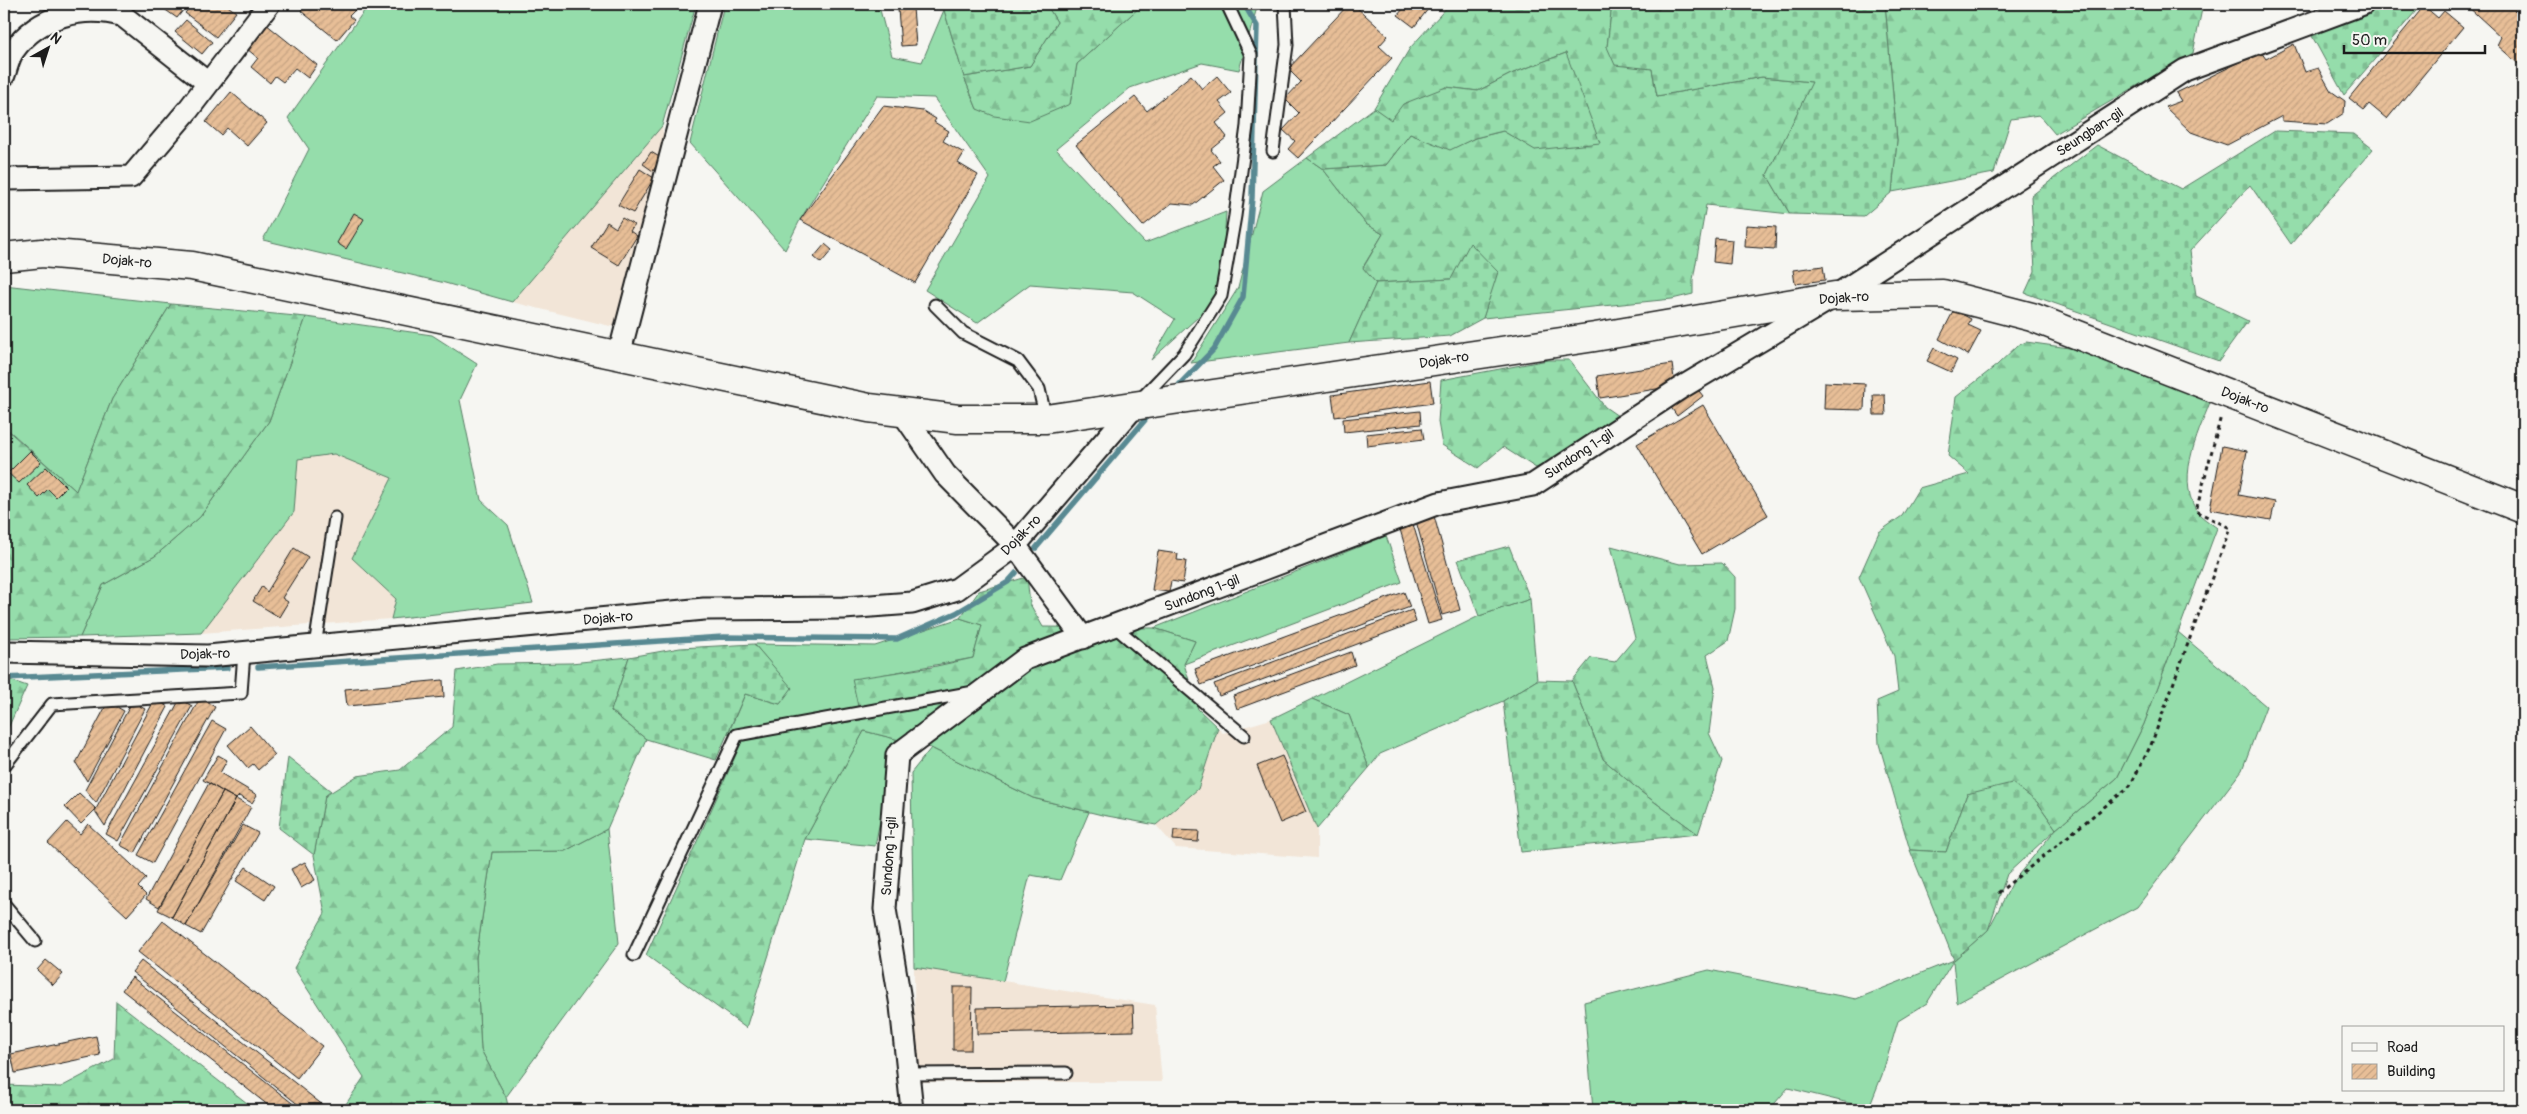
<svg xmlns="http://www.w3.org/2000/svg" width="2527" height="1114" font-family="Pangolin,sans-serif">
	<defs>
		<pattern id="forest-firs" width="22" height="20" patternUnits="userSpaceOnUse" patternTransform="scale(1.25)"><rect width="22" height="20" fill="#95ddab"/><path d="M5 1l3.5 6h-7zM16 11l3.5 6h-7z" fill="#80bd93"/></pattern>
		<pattern id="cemetery-stones" width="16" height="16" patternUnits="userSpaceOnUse" patternTransform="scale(1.25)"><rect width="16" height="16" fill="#95ddab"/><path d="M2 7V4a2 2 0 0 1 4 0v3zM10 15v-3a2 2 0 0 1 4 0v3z" fill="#80bd93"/></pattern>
		<pattern id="building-hatch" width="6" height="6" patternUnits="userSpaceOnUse" patternTransform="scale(1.25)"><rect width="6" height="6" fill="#e7be97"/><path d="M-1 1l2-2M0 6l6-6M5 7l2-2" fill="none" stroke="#c6a382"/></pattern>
	</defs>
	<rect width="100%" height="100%" fill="#f6f6f2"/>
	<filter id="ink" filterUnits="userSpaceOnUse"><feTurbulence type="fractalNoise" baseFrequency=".02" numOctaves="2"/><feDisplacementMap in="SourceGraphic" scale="10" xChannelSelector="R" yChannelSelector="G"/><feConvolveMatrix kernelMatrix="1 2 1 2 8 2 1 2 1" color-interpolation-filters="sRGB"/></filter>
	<g filter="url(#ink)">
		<path fill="#f2e5d7" d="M662,126L665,141L614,327L512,302Z
			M334,454L392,478L352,558L396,599L391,619L201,633L293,512L298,459Z
			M1271,719L1317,829V858L1176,848L1156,825L1198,789L1218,728L1223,733Z
			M914,967L1155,1005L1162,1082H915Z"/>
		<path fill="#95ddab" stroke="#587c64" d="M369,4H696L662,126L512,302L445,283L263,240L309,149L288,118Z
			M726,4L879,6L892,56L922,62L944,10L964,77L977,109L1070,104L1077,64L1143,4H1258L1239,70L1202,63L1130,88L1056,149L1145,243L1226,212L1221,296L1151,360L1175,319L1133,292L1030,284L977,323L925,290L990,178L934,98L877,96L800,220L785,250L690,143L724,5Z
			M1307,158L1323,169L1366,224L1383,234L1363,267L1376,283L1349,343L1191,363L1238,288L1263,191Z
			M4,285L171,304L112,399L76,491L4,426Z
			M306,317L432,335L477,364L460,400L481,500L508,525L533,603L391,619L396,599L352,558L392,478L334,454L298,459L294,512L201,633L80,637L103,585L155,556L200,517L269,421Z
			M1386,536L1402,582L1184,664L1195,641L1154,628Z
			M1530,599L1537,680L1503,701L1380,754L1369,768L1349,715L1312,699L1479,616Z
			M960,618L982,625L973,658L881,675L859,708L728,734L745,694L780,704L791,688L754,644L875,646Z
			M2178,632L2266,706L2242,770L2137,907L1957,1003L1953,961L1927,1003L1898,1021L1882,1075L1869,1108L1788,1088L1769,1110H1593L1584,1002L1709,970L1856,999L1954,960L1988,930L2014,880L2056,829L2117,778L2144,724Z
			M864,731L896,739L875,846L805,839Z
			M931,748L1033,798L1089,812L1060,880L1030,875L1003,981L914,967L911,773Z
			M607,829L619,943L506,1097L481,1050L476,958L492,852L565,851Z"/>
		<path fill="url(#forest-firs)" stroke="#587c64" d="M1046,4H1143L1077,64L1070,104L1030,121L994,116L977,109L964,77L1030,66L1057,22Z
			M1450,4H1612L1607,47L1652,69L1657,96L1762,77L1813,82L1767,175L1790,214L1706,205L1693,280V294L1672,299L1483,318L1497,272L1451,279L1376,283L1363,268L1383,234L1366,224L1323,169L1386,165L1410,134L1450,149L1475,138L1503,131L1536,150L1566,53L1511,74L1478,91L1446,87L1391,121L1374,108L1410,48Z
			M1885,4H2203L2193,53L2055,134L2039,115L2011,119L1994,173L1892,192L1897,140Z
			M171,304L306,317L269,421L200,517L155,556L103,585L80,637L4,638V427L76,491L112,399Z
			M2026,342L2098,352L2213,394C2201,429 2175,474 2196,510C2200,517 2211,523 2217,528L2144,724L2117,778L2056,829L2037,802L1967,794L1946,852L1910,850L1879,744L1877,701L1898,692L1894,656L1859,577L1879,532L1902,516L1919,488L1969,474L1948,456L1956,397L1997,365L2017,346Z
			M1548,360H1569L1605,407L1618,416L1559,458L1536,468L1503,447L1478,468L1442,445L1438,422L1441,380Z
			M1611,546L1680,564L1722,563L1735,577V609L1728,641L1707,655L1715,687L1709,733L1722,761L1698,834L1641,792L1603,759L1572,681L1591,658L1615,662L1635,638Z
			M1027,577L1030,604L1043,627L1154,628L1195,641L1184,664L1198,709L1218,728L1198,789L1156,825L1102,815L1033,798L931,748L864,731L805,839L746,1028L646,955L743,739L861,720L852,679L932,667L973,658L982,625L960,618L979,591Z
			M629,657L611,711L646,739L607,829L565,851L492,852L476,958L481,1050L506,1097L509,1110H342L364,1077L294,968L325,913L314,855L325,796L357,776L400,770L452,727L457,671L497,664L571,663Z
			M4,678L27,686L4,737Z
			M116,1001L256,1110H4V1085L61,1087L114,1059Z"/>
		<path fill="url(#cemetery-stones)" stroke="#587c64" d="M948,4H1046L1057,22L1030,66L964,77L944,10Z
			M1612,4H1644L1659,10L1658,4H1885L1897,140L1892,192L1864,216L1790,214L1767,175L1812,82L1762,77L1657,96L1652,69L1615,65L1607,47Z
			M2387,4H2422L2344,95L2306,25Z
			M1566,53L1600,143L1535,150L1503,131L1475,138L1450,150L1410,134L1386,165L1323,169L1307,158L1374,108L1391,120L1403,104L1446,87L1478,91L1511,74Z
			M2275,131L2354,134L2373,149L2291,244L2250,185L2190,251L2196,296L2248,321L2219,361L2025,293L2035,271L2031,196L2097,145L2181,189Z
			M1470,243L1498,272L1483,318L1450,336L1349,343L1376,283L1451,279Z
			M1509,546L1530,599L1479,616L1458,560Z
			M754,644L792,688L780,704L745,694L716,760L646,739L611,711L629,657L680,648Z
			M1537,680L1572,681L1603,759L1641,792L1698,834L1521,852L1503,701Z
			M1312,699L1349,715L1369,768L1317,829L1271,719Z
			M288,757L331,791L325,796L314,855L279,828Z
			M2012,783L2037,802L2056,829L2007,874L1988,930L1954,960L1910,850L1946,852L1967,794Z"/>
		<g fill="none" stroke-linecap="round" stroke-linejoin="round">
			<path stroke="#598992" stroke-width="5.5" d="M1179,385L1214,349L1243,297L1252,198L1257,26L1244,4
				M1036,548L1145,420
				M258,667L723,637L897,639L956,613L1008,582L1016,573
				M4,678L227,668"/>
		</g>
		<path fill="url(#building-hatch)" stroke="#1c1c1c" d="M157,4H188L177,18Z
			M193,4H225L236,12L216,37L185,13Z
			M307,4H347L355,10L349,16L354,20L337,40L301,11Z
			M1295,4H1316L1296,9Z
			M1349,4H1353L1388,36L1379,46L1392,58L1298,158L1288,149L1295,141L1283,130L1299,113L1285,99L1301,82L1288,69Z
			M1407,4H1432L1414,27L1398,15Z
			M2465,4H2523V68L2497,45L2501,37Z
			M2424,6L2438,18L2444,11L2463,27L2387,119L2369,104L2364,110L2349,98Z
			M913,8L916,45L901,46L898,9Z
			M186,20L212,42L202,54L175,32Z
			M266,24L317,65L308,78L295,68L283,82L275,76L270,83L251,67L258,58L247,49Z
			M2294,44L2305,72L2318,68L2331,91L2345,101L2344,113L2327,124L2282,121V116L2227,145L2191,132L2165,107L2181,101L2176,93L2261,52L2266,59Z
			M1191,75L1202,89L1217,76L1231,93L1219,102L1228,113L1216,123L1227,137L1211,150L1220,161L1213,166L1224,180L1193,205L1172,203L1143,226L1076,145L1135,97L1147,111Z
			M231,92L267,123L247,146L227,128L221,135L206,122Z
			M883,106L923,111L936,119L934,122L949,131L943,141L964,153L958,163L978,175L915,283L800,220Z
			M651,152L661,158L653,171L643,164Z
			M640,169L654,178L633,213L618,205Z
			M354,213L364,219L346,249L337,243Z
			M622,218L634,225L630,231L637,236L619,265L591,248L607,222L616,228Z
			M1746,225L1776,227L1775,249L1745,247Z
			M1715,238L1732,240L1730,264L1713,262Z
			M825,244L832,250L821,263L814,257Z
			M1823,266L1825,280L1795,284L1793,270Z
			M1954,310L1971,319L1968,325L1981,331L1968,355L1939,339Z
			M1934,348L1957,360L1951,372L1927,361Z
			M1672,364L1675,386L1600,398L1597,376Z
			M1430,381L1433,403L1335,417L1332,395Z
			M1825,382L1865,384L1864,410L1824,409Z
			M1696,387L1703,396L1677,416L1670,406Z
			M1873,395H1885L1886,415H1874Z
			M1703,405L1768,515L1702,554L1637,444Z
			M1420,411L1421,424L1344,432L1343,419Z
			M1422,428L1424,439L1367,446L1366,434Z
			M2222,446L2247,451L2239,495L2275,502L2271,520L2210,509Z
			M30,451L41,462L19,483L8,473Z
			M46,467L66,487L56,497L48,489L39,498L27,485Z
			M1434,516L1460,610L1442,615L1416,521Z
			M1412,521L1442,620L1428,624L1399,526Z
			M294,548L308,557L282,598L288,602L279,617L253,601L262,586L267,592Z
			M1158,551L1178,554L1177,560L1186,561L1183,583L1171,581L1169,592L1152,590Z
			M1404,592L1410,607L1201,685L1195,669Z
			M1412,610L1416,622L1219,696L1214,684Z
			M1351,652L1355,665L1237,709L1233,696Z
			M443,680L444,697L347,706L345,689Z
			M200,698L215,707L135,853L120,845Z
			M155,699L168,707L105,826L95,811Z
			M180,699L192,706L118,841L106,834Z
			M108,702L124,711L87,781L76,763Z
			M132,702L145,709L96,803L85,790Z
			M212,721L226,729L153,863L138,855Z
			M250,726L275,755L258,770L253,764L248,768L228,745Z
			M218,755L227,760L220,773L257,795L252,803L239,796L236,799L203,780Z
			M1282,756L1306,812L1280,823L1257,766Z
			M209,783L223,792L159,907L146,899Z
			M223,792L236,799L172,917L158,910Z
			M79,793L96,809L81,824L65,807Z
			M236,799L251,807L186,926L172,917Z
			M67,822L80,834L88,824L146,878L138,887L146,895L127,916L48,843Z
			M243,825L258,833L201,934L186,926Z
			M1174,830L1199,831L1198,842L1173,840Z
			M305,862L315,880L301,888L291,869Z
			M246,867L274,886L265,900L236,881Z
			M163,921L322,1046L297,1078L138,952Z
			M46,960L63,974L53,985L37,970Z
			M141,961L329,1110H305L132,972Z
			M132,977L301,1110H274L122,990Z
			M953,987H972L971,1050H953Z
			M1133,1005L1134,1031L977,1034V1008Z
			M96,1036L100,1055L15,1073L11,1054Z
			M4,1056H5L6,1074H4Z"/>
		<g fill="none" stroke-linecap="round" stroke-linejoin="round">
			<g stroke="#1c1c1c" stroke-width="15">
				<path id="lane" d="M1273,151L1287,45L1285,4
					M935,305L963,333L1018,361L1039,389L1046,419
					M1140,400L1184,354L1221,296L1235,216L1247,126L1251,55L1227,4
					M1114,626L1244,736
					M315,646L335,518
					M4,766L52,704L241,693L244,653
					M4,904L35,941
					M634,955L737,735L974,692
					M908,1074L1066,1073"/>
			</g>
			<g stroke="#1c1c1c" stroke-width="25">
				<path id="street" d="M4,75C7,67 9,56 14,50C38,16 84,4 123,16L208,83
					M4,179L131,177L188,110L269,4
					M619,355L710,4
					M902,412L945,474L1015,545L1083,638
					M4,652L208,656L704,609L844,608L912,603L957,589L1013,548L1134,407
					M912,1110L901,1006L885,909L897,755L1025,659L1439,503L1533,485L1679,389L1835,296L2185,70L2363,4"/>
			</g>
			<g stroke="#1c1c1c" stroke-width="31">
				<path id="secondary" d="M4,257L42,253L192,266L869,408L958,419H1046L1595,337L1835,296L1943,294L2032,317L2523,509"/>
			</g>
			<path stroke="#1c1c1c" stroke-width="3" stroke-dasharray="4 4" stroke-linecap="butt" d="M1998,893L2130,786L2151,745L2230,528L2196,511L2221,416"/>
			<use href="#lane" stroke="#f6f6f2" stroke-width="11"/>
			<use href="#street" stroke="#f6f6f2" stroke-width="21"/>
			<use href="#secondary" stroke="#f6f6f2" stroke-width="28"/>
		</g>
	</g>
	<g text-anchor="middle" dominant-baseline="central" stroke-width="4" stroke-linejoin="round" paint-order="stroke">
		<g font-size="14" fill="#1c1c1c" stroke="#f6f6f2">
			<text transform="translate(2090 132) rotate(-33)">Seungban-gil</text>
			<text transform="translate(127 261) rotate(5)">Dojak-ro</text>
			<text transform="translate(1844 298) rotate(-4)">Dojak-ro</text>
			<text transform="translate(1444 360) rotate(-9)">Dojak-ro</text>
			<text transform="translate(2245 400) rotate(21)">Dojak-ro</text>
			<text transform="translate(1579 454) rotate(-33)">Sundong 1-gil</text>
			<text transform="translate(1021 535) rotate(-46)">Dojak-ro</text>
			<text transform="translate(1202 593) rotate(-21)">Sundong 1-gil</text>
			<text transform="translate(608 618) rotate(-5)">Dojak-ro</text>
			<text transform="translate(205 654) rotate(-2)">Dojak-ro</text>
			<text transform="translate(889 856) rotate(-86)">Sundong 1-gil</text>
		</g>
	</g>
	<rect width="2527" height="1114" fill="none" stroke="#f6f6f2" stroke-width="20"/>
	<rect x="10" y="10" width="2507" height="1094" fill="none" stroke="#1c1c1c" stroke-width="2" filter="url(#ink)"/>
	<rect x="2342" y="1026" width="162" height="65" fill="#f6f6f2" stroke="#9f9f9c"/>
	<rect x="2352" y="1043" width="25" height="8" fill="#f6f6f2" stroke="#9f9f9c"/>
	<text x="2387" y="1052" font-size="15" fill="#1c1c1c">Road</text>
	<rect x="2352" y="1064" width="25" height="15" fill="url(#building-hatch)" stroke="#9f9f9c"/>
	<text x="2387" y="1076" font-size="15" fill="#1c1c1c">Building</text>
	<g transform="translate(48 48) rotate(39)" stroke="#f6f6f2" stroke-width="4" paint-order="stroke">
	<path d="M0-4L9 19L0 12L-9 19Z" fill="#1c1c1c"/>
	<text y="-8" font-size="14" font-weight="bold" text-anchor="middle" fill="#1c1c1c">N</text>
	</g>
	<path d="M2344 45v8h141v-8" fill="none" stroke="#1c1c1c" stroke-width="2.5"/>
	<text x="2352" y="45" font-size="15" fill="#1c1c1c" stroke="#f6f6f2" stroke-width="4" paint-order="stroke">50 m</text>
</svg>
